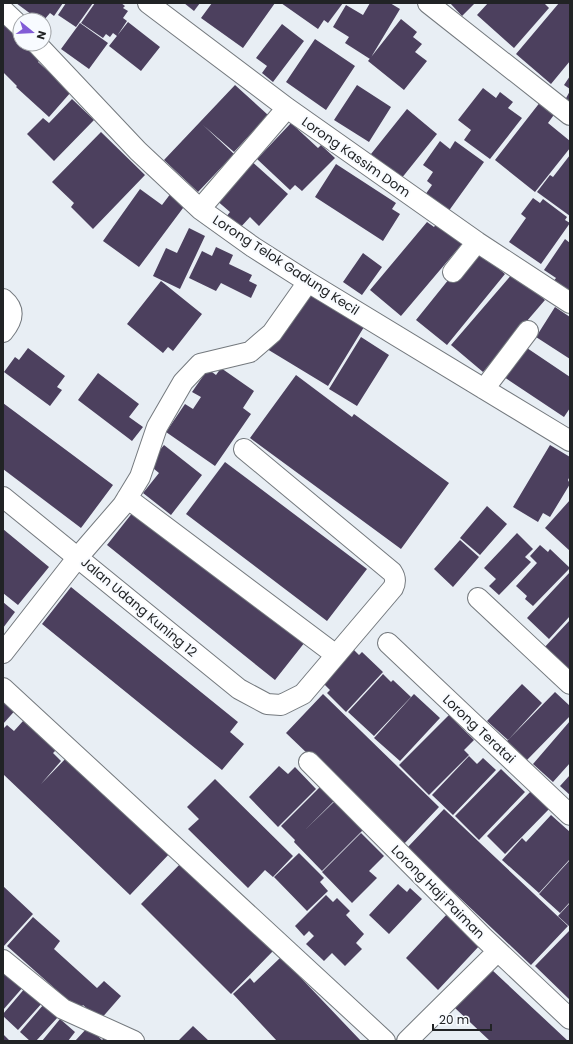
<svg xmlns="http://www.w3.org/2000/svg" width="573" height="1044" font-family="Poppins,sans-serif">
	<rect width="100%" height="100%" fill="#e8eef4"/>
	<path fill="#4c405e" d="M16,3H63L54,16L50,13L44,20H39Z
		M66,3H93L76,27L58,15Z
		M95,3H121L125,6L123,8L128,11L123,18L127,21L117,36L113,33L110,37L106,34L103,38L81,23Z
		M184,3H200L194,11Z
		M212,3H275L243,48L201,18Z
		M281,3H343L328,23L324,20L318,29Z
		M370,3H390L400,9L370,59L345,43L349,37L333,27L346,5L363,15Z
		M450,3H475L462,16Z
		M488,3H546L545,4L549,8L514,48L477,15Z
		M559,3H570V61L551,84L516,54Z
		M401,19L417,32L413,37L422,44L415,52L427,61L404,90L368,61Z
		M128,22L160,47L141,71L109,46Z
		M3,23L20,39V44H25L41,59L38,62L71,92L49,117L16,87L17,86L3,72Z
		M80,23L108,43L89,69L61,49Z
		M282,24L304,41L273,82L262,73L267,66L256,58Z
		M315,39L355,66L326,110L286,82Z
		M570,76V89L564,85Z
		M235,85L268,115L234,152L203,125L234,154L198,192L164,160Z
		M357,85L391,107L369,142L334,120Z
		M483,88L496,98L500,92L513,102L508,108L522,118L490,159L464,140L471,130L458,120Z
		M570,91V103L565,100Z
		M72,99L94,120L54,161L27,134L43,118L49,123Z
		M541,101L556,112L548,123L570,141V148L535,192L495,160Z
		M407,109L437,134L401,179L371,154Z
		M291,123L318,148L321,145L335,158L302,191L295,185L290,190L257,159Z
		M101,132L145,175L93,229L71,207L74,203L52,182Z
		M440,141L450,149L455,141L484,162L448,212L425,195L432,185L427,181L433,172L423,165Z
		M570,155V216L537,192L550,175L553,177Z
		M250,160L288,194L259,226L250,217L239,229L226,217L230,212L215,199Z
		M336,164L396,203L392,209L400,214L383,241L315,197Z
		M140,189L162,205L171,193L186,204L139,267L103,241Z
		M533,198L540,203L543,199L567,217L565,220L570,223L541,264L509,242L526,218L521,214Z
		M427,222L434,227L437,223L462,244L401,316L370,290Z
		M189,228L205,236L180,289L153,276L166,248L177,253Z
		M565,239L570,243V295L552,283L556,278L544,270Z
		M216,247L233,255L229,264L252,275L249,281L257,285L251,298L221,283L216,291L189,278L202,251L212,256Z
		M474,248L505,274L447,345L416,320Z
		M363,253L382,267L362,295L343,282Z
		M513,273L545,300L483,372L451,345Z
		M161,281L202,314L173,351L168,347L163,353L127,324Z
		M303,290L364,327L328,386L267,349Z
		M555,307L570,317V359L536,337Z
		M361,337L389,355L357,406L329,389Z
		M524,346L570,377V408L564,417L504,377Z
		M28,348L65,376L57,387L62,390L50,406L4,372L15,357L19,360Z
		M221,368L254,391L243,408L251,414L215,466L166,432L185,404L193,409L201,397L192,392L208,369L216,375Z
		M98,373L139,404L129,417L143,427L132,441L78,400Z
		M296,375L352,417L354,414L449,483L401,549L250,438Z
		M3,403L113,485L81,528L3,469Z
		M164,445L202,475L171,515L143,493L159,473L148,464Z
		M550,445L570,457V476L568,480L570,484L550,517L543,513L538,522L513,507Z
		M225,462L367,569L327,621L186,514Z
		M570,500V551L545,528Z
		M487,506L507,524L480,555L460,538Z
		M137,507L305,642L275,680L107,545Z
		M3,529L49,567L18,605L3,593Z
		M517,533L533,549L525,557L531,562L499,595L489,586L496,579L484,568Z
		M460,540L479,557L453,587L434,569Z
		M540,545L548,552L550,549L570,568L533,606L525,599L527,596L516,586L537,563L530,556Z
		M570,572V616L549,639L527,618Z
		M71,587L238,722L230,732L244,744L222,770L42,624Z
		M3,602L15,612L3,628Z
		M570,620V677L542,650Z
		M354,650L359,655L362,652L383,672L346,712L327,693L330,690L323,683Z
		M383,674L391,682L393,680L411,697L374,736L348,712Z
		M522,684L542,703L508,740L487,721Z
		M3,692L19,706L3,724Z
		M555,692L570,706V716L527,760L507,741Z
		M323,694L439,807L403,845L286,733Z
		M414,694L440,718L400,761L374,738Z
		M32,711L62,744L53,753L61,761L41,784L71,753L173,850L130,895L3,774V729L7,725L14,731Z
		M449,715L474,740L464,750L469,755L429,795L399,765Z
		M570,721V763L553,782L533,764Z
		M469,756L477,764L483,758L496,770L453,815L432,795Z
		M279,766L288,774L295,767L316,789L278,827L249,797Z
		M501,769L525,792L479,840L455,816Z
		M570,775V795L560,786Z
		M215,779L293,856L273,877L265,870L248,888L188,829L199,819L187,807Z
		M320,787L334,801L306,829L335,801L363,830L322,871L294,842L295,840L281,826Z
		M533,789L551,807L505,854L487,836Z
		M444,809L568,926L531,965L407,848Z
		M551,815L570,832V859L539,893L502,860L522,838L526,842Z
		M361,833L384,856L369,871L377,878L352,903L322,872Z
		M299,853L324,878L320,882L328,891L307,911L274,877Z
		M570,860V902L560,913L539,894Z
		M183,861L273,951L231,994L141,904Z
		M398,884L407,892L410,888L422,899L389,934L369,915Z
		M3,886L33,914L3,947Z
		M326,895L333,902L337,898L350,911L346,915L364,934L356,943L362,949L345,966L332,953L324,961L306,944L314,936L309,931L304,936L295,926Z
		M570,903V927L558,916Z
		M448,913L481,944L438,990L406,958Z
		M33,917L60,941L54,949L97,988L104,981L121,996L100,1020L83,1005L79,1010L7,946Z
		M570,930V1000L535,966Z
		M281,957L361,1041H277L233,994L250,978L254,983Z
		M3,967L24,986L3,1010Z
		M491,969L568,1041H490L455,1008Z
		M26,987L43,1002L18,1030L3,1016V1014Z
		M44,1004L58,1017L36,1041H30L20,1032Z
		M60,1019L75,1032L68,1041H42Z
		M193,1026L209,1041H178Z
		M88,1027L102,1040L107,1035L113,1041H75Z
		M3,1034L10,1041H3Z"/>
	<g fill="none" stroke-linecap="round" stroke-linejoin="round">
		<g stroke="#74797e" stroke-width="22">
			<path id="minor" d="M148,3L287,108L477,242L570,303
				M428,3L570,115
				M3,10L20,26
				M37,44L138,151L200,209L253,247L308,282L570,441
				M200,209L287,108
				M453,272L477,242
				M3,299C16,310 13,320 3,332
				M484,389L528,331
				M3,497L239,689L267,704L281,705L303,694L393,588C396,582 396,578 392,572L244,449
				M127,498L336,655
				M478,598L570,684
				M388,643L570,815
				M3,653L78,557L123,505L140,477L157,427L183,382L200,364L250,352L272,333L308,282
				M3,688L385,1041
				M309,762L483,937L570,1019
				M3,960L63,1009L134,1041
				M407,1041L498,951"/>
		</g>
		<use href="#minor" stroke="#fff" stroke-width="20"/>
	</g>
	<g text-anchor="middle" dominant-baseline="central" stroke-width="4" stroke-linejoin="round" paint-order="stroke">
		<g font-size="13" fill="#212325" stroke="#f8fbff">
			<text transform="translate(356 157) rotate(35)">Lorong Kassim Dom</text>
			<text transform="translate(286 265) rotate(33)">Lorong Telok Gadung Kecil</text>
			<text transform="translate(139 607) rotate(40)">Jalan Udang Kuning 12</text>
			<text transform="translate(479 729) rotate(43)">Lorong Teratai</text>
			<text transform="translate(438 892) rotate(45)">Lorong Haji Paiman</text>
		</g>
	</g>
	<rect width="573" height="1044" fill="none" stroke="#212325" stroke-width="8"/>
	<g transform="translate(32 32) rotate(108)"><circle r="19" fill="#f8fbff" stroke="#a2a5a8"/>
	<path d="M0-3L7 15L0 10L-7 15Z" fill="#825cd6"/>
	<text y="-6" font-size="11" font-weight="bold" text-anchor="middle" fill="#212325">N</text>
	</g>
	<path d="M433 1024v6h58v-6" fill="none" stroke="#212325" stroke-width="2"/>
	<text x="439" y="1024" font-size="12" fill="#212325" stroke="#f8fbff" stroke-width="3" paint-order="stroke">20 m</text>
</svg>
